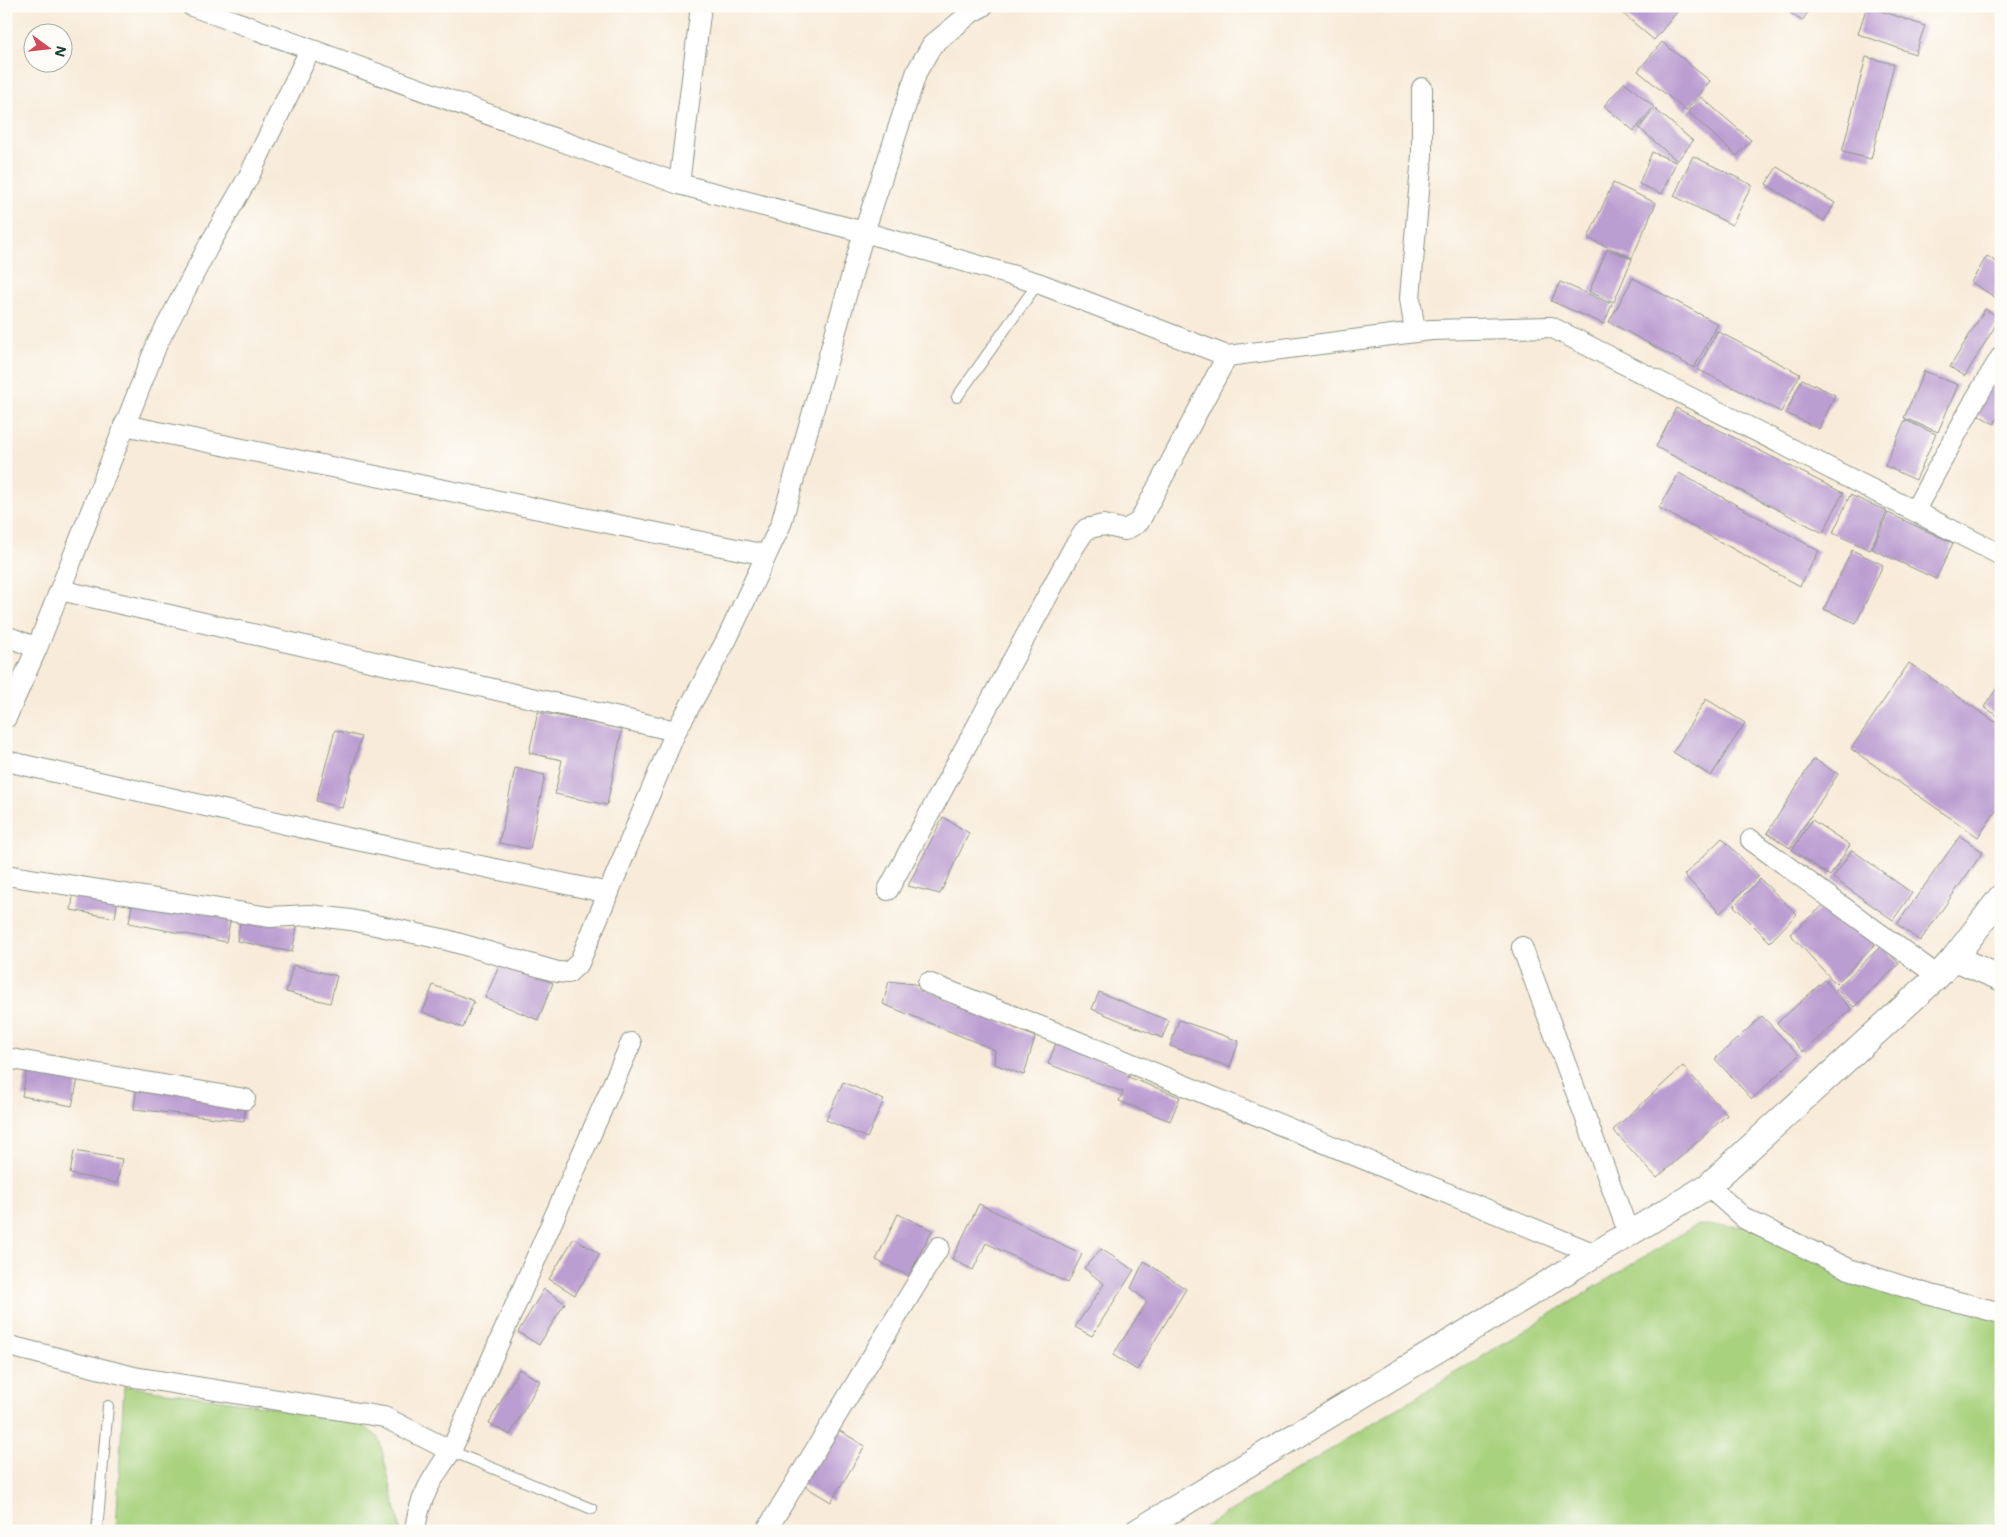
<svg xmlns="http://www.w3.org/2000/svg" width="2007" height="1537" font-family="Mali,sans-serif">
	<rect width="100%" height="100%" fill="#fdfcf7"/>
	<filter id="ink" filterUnits="userSpaceOnUse"><feTurbulence type="fractalNoise" baseFrequency=".02" numOctaves="2"/><feDisplacementMap in="SourceGraphic" scale="10" xChannelSelector="R" yChannelSelector="G"/><feConvolveMatrix kernelMatrix="1 2 1 2 8 2 1 2 1" color-interpolation-filters="sRGB"/></filter>
	<filter id="wash" filterUnits="userSpaceOnUse"><feTurbulence type="fractalNoise" baseFrequency=".0096" numOctaves="4" result="noise"/><feDisplacementMap in="SourceGraphic" scale="20" xChannelSelector="R" yChannelSelector="G"/><feGaussianBlur stdDeviation="1.12" result="paint"/><feColorMatrix in="noise" values="0 0 0 0 0 0 0 0 0 0 0 0 0 0 0 0 0 1.4 0 .05"/><feComposite in="paint" operator="in"/></filter>
	<g filter="url(#wash)">
		<rect width="100%" height="100%" fill="#f8ebd9"/>
		<path fill="#a9d27e" stroke="#648859" d="M1696,1225L1795,1228L1836,1246L1837,1264L2001,1319V1531H1198Z
			M124,1386L355,1419L379,1438L401,1531H116Z"/>
		<g id="blocks">
			<path fill="#bb9ed1" d="M1614,6H1682L1654,40Z
				M1780,6H1812L1802,21Z
				M1867,6L1925,26L1915,54L1858,34Z
				M1662,42L1710,81L1686,111L1638,71Z
				M1866,57L1894,64L1871,159L1842,152Z
				M1625,82L1654,107L1634,131L1604,106Z
				M1701,97L1751,140L1737,156L1688,112Z
				M1655,109L1693,141L1677,161L1639,128Z
				M1652,152L1676,162L1662,194L1639,184Z
				M1693,156L1752,185L1732,225L1674,196Z
				M1777,167L1835,203L1824,221L1766,184Z
				M1613,183L1656,203L1632,258L1588,238Z
				M1607,249L1632,259L1614,302L1589,292Z
				M1987,256L2001,265V301L1971,282Z
				M1633,278L1718,324L1694,368L1609,322Z
				M1560,282L1612,304L1604,324L1551,301Z
				M1985,309L2000,318L1965,376L1950,367Z
				M1717,331L1800,374L1781,412L1697,369Z
				M2001,370V413L1994,424L1975,413Z
				M1924,371L1958,385L1938,432L1904,418Z
				M1802,379L1835,395L1819,429L1786,413Z
				M1676,408L1843,493L1823,533L1656,447Z
				M1905,420L1936,434L1916,480L1885,466Z
				M1679,473L1819,551L1800,586L1659,508Z
				M1850,495L1887,511L1870,550L1833,533Z
				M1888,513L1953,543L1936,579L1872,549Z
				M1852,550L1883,565L1856,623L1824,609Z
				M1909,663L2001,726V804L1978,837L1851,749Z
				M2001,682V718L1984,707Z
				M1706,699L1745,723L1711,776L1673,752Z
				M538,712L622,729L607,805L555,794L562,760L529,753Z
				M335,730L361,737L342,808L316,801Z
				M1814,759L1838,774L1790,848L1767,833Z
				M515,768L545,775L530,849L499,843Z
				M943,817L969,833L940,894L908,886Z
				M1812,820L1850,845L1830,876L1792,850Z
				M1960,836L1983,852L1920,941L1897,924Z
				M1722,838L1759,876L1720,913L1684,875Z
				M1852,850L1912,893L1893,920L1833,878Z
				M1760,879L1797,914L1770,942L1734,906Z
				M74,890L118,898L115,918L71,910Z
				M133,899L231,917L226,942L129,923Z
				M1824,905L1876,943L1836,984L1790,934Z
				M241,917L297,927L292,952L237,941Z
				M1882,945L1899,964L1854,1007L1836,989Z
				M501,962L553,983L538,1020L485,998Z
				M293,965L337,976L330,1003L286,992Z
				M1825,980L1851,1009L1803,1052L1777,1023Z
				M889,981L914,984L1035,1037L1024,1075L994,1064L995,1050L883,1004Z
				M433,985L474,1001L463,1028L423,1012Z
				M1099,992L1169,1021L1162,1038L1092,1009Z
				M1762,1016L1799,1055L1752,1099L1715,1059Z
				M1179,1020L1239,1041L1230,1067L1170,1046Z
				M1056,1043L1131,1072L1128,1077L1180,1097L1170,1121L1119,1101L1123,1092L1048,1064Z
				M1683,1066L1727,1115L1657,1178L1613,1130Z
				M27,1069L78,1079L72,1106L22,1096Z
				M843,1082L884,1100L867,1138L826,1120Z
				M137,1084L246,1096L244,1121L134,1109Z
				M74,1151L122,1159L117,1183L70,1174Z
				M979,1204L1082,1254L1068,1283L986,1243L973,1270L952,1259Z
				M898,1214L932,1230L909,1276L876,1260Z
				M574,1238L600,1254L575,1295L549,1279Z
				M1101,1249L1134,1270L1092,1336L1075,1327L1104,1284L1084,1268Z
				M1144,1261L1186,1289L1137,1370L1113,1355L1147,1302L1131,1288Z
				M544,1289L565,1303L539,1345L518,1332Z
				M519,1369L540,1381L510,1435L489,1423Z
				M835,1428L865,1446L831,1502L801,1484Z"/>
		</g>
	</g>
	<g filter="url(#ink)">
		<use href="#blocks" fill-opacity="0" stroke="#8c9486" stroke-width="1"/>
		<g fill="none" stroke-linecap="round" stroke-linejoin="round">
			<g stroke="#8c9486" stroke-width="12">
				<path id="service" d="M957,397L1038,283
					M451,1451L592,1509
					M97,1531L108,1406"/>
			</g>
			<g stroke="#8c9486" stroke-width="22">
				<path id="minor" d="M192,6L679,184L864,232L1038,283L1227,356L1431,330L1551,327L2001,555
					M679,184L701,6
					M1415,332L1410,298L1422,155V88
					M124,425L766,555
					M1915,510L1976,398L2001,357
					M60,590L676,731
					M6,636L37,648
					M6,718L37,648L157,344L208,247L249,176L310,50
					M6,761L352,839L609,893
					M1751,840L1938,976
					M6,875L269,917L309,915L351,920L447,940L558,972L568,973L579,963L676,731L726,641L781,524L864,232L917,71L932,45L972,12L983,6
					M888,890L1074,547L1086,529L1103,525L1125,530L1139,522L1227,356
					M1522,947L1629,1234
					M928,983L1052,1031L1595,1254
					M6,1058L245,1099
					M1708,1186L1745,1219L1849,1269L1927,1294L2001,1313
					M13,1347L134,1377L384,1417L451,1451
					M415,1531C418,1499 433,1477 451,1451L631,1043
					M766,1531L939,1247"/>
			</g>
			<g stroke="#8c9486" stroke-width="27">
				<path id="tertiary" d="M1954,958L2001,978
					M1138,1531L1708,1186L1938,976L1954,958L2001,897"/>
			</g>
			<use href="#service" stroke="#fff" stroke-width="10"/>
			<use href="#minor" stroke="#fff" stroke-width="20"/>
			<use href="#tertiary" stroke="#fff" stroke-width="25"/>
		</g>
	</g>
	<rect width="2007" height="1537" fill="none" stroke="#fdfcf7" stroke-width="25"/>
	<g transform="translate(48 48) rotate(105)"><circle r="24" fill="#fdfcf7" stroke="#a4b0a9"/>
	<path d="M0-4L9 19L0 12L-9 19Z" fill="#d1495b"/>
	<text y="-8" font-size="14" font-weight="bold" text-anchor="middle" fill="#1f3d34">N</text>
	</g>
</svg>
